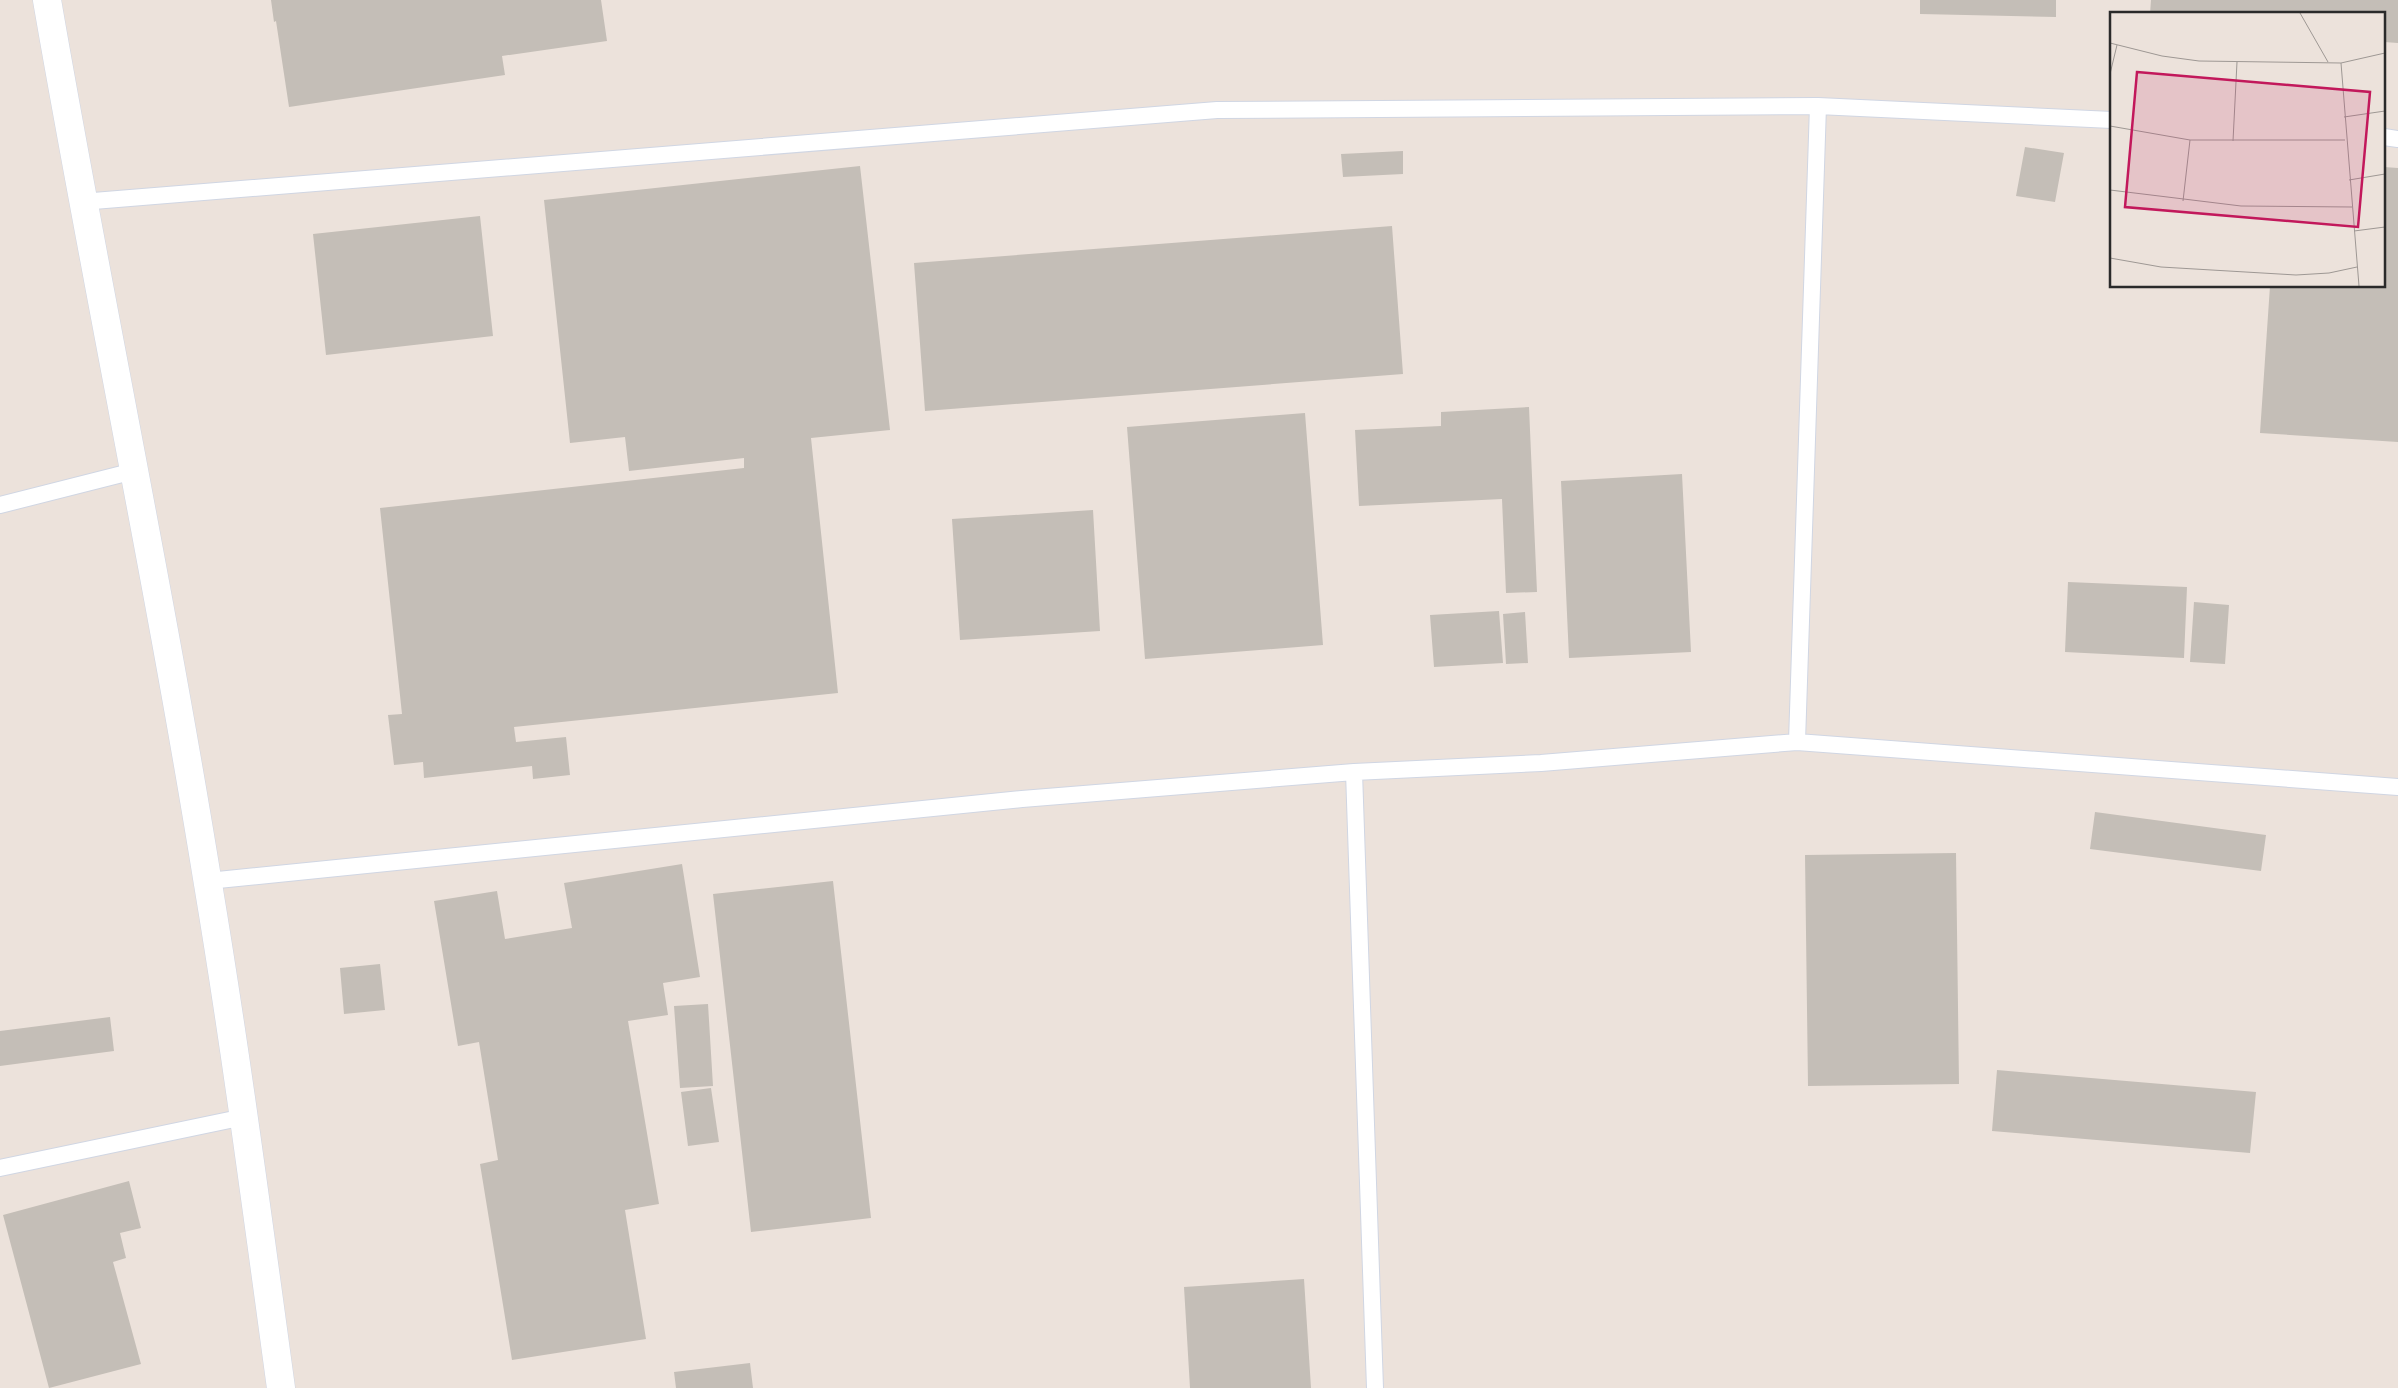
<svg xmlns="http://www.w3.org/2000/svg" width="2398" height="1388" font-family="'Sofia Sans Condensed',sans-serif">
	<rect width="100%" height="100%" fill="#ece2db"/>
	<path fill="#c4beb7" d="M271,0H601L607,41L502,56L505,75L289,107L276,21L274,22Z
		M1920,0H2056V17L1920,14Z
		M2151,0H2398V43L2384,42V14H2150Z
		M2025,147L2064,153L2055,202L2016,196Z
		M1403,151V174L1343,177L1341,154Z
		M860,166L890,430L811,438L838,693L514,727L516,742L566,737L570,775L533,779L532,766L424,778L423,762L394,765L388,715L402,714L380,508L744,468V458L629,471L625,437L570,443L544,200Z
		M2384,167L2398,168V442L2260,433L2270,286H2384Z
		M480,216L493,336L326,355L313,234Z
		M1392,226L1403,374L925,411L914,263Z
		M1529,407L1537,592L1506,593L1502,499L1359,506L1355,430L1441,426V412Z
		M1305,413L1323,645L1145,659L1127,427Z
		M1682,474L1691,652L1569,658L1561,481Z
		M1093,510L1100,631L960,640L952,519Z
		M2068,582L2187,587L2184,658L2065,652Z
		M2194,602L2229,605L2225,664L2190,662Z
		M1499,611L1503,663L1434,667L1430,615Z
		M1525,612L1528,663L1506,664L1503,614Z
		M2095,812L2266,835L2261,871L2090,849Z
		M1956,853L1959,1084L1808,1086L1805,855Z
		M682,864L700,977L663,983L668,1015L628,1021L659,1204L625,1210L646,1339L512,1360L480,1164L498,1160L479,1042L458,1046L434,901L497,891L505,939L572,928L564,883Z
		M833,881L871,1218L751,1232L713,894Z
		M380,964L385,1010L344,1014L340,968Z
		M708,1004L713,1086L680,1088L674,1006Z
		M110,1017L114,1051L0,1066V1031Z
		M1997,1070L2256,1092L2250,1153L1992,1131Z
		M711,1088L719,1142L688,1146L681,1092Z
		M129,1181L141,1228L120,1233L126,1258L113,1262L141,1364L49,1388L3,1215Z
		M1304,1279L1311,1388H1190L1184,1287Z
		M750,1363L753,1388H676L674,1372Z"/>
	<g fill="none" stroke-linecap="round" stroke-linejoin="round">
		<g stroke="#d0d6e3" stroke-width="18">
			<path id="lane" d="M2384,137L2398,139
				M81,202L1217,110L1818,106L2112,120
				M0,505L134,471
				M1797,742L1818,106
				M1354,772L1375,1388
				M208,881L1022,799L1354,772L1541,763L1797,742L2398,787
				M0,1168L244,1117"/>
		</g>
		<g stroke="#d0d6e3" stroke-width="29">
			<path id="street" d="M47,0C98,295 160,588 208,884C236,1051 258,1220 281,1388"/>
		</g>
		<use href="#lane" stroke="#fff" stroke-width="16"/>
		<use href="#street" stroke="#fff" stroke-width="28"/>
	</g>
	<g transform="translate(2110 12)">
		<rect width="275" height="275" fill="#ece2db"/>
		<path fill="none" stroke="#9e9894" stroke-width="1" d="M190,1L218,50M0,31L52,44L89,49L231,51L275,41M231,51L249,274M0,62L7,33M234,105L275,99M0,114L80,128H235M123,129L127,50M239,168L275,162M0,178L131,194L242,195M73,189L80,128M244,219L275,215M0,246L51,255L186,263L219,261L247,255"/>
		<path fill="#c2185b" fill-opacity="0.15" stroke="#c2185b" stroke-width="2.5" d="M27,60L260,80L248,215L15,195Z"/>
		<rect width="275" height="275" fill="none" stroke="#2a2a2a" stroke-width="2.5"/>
	</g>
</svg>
